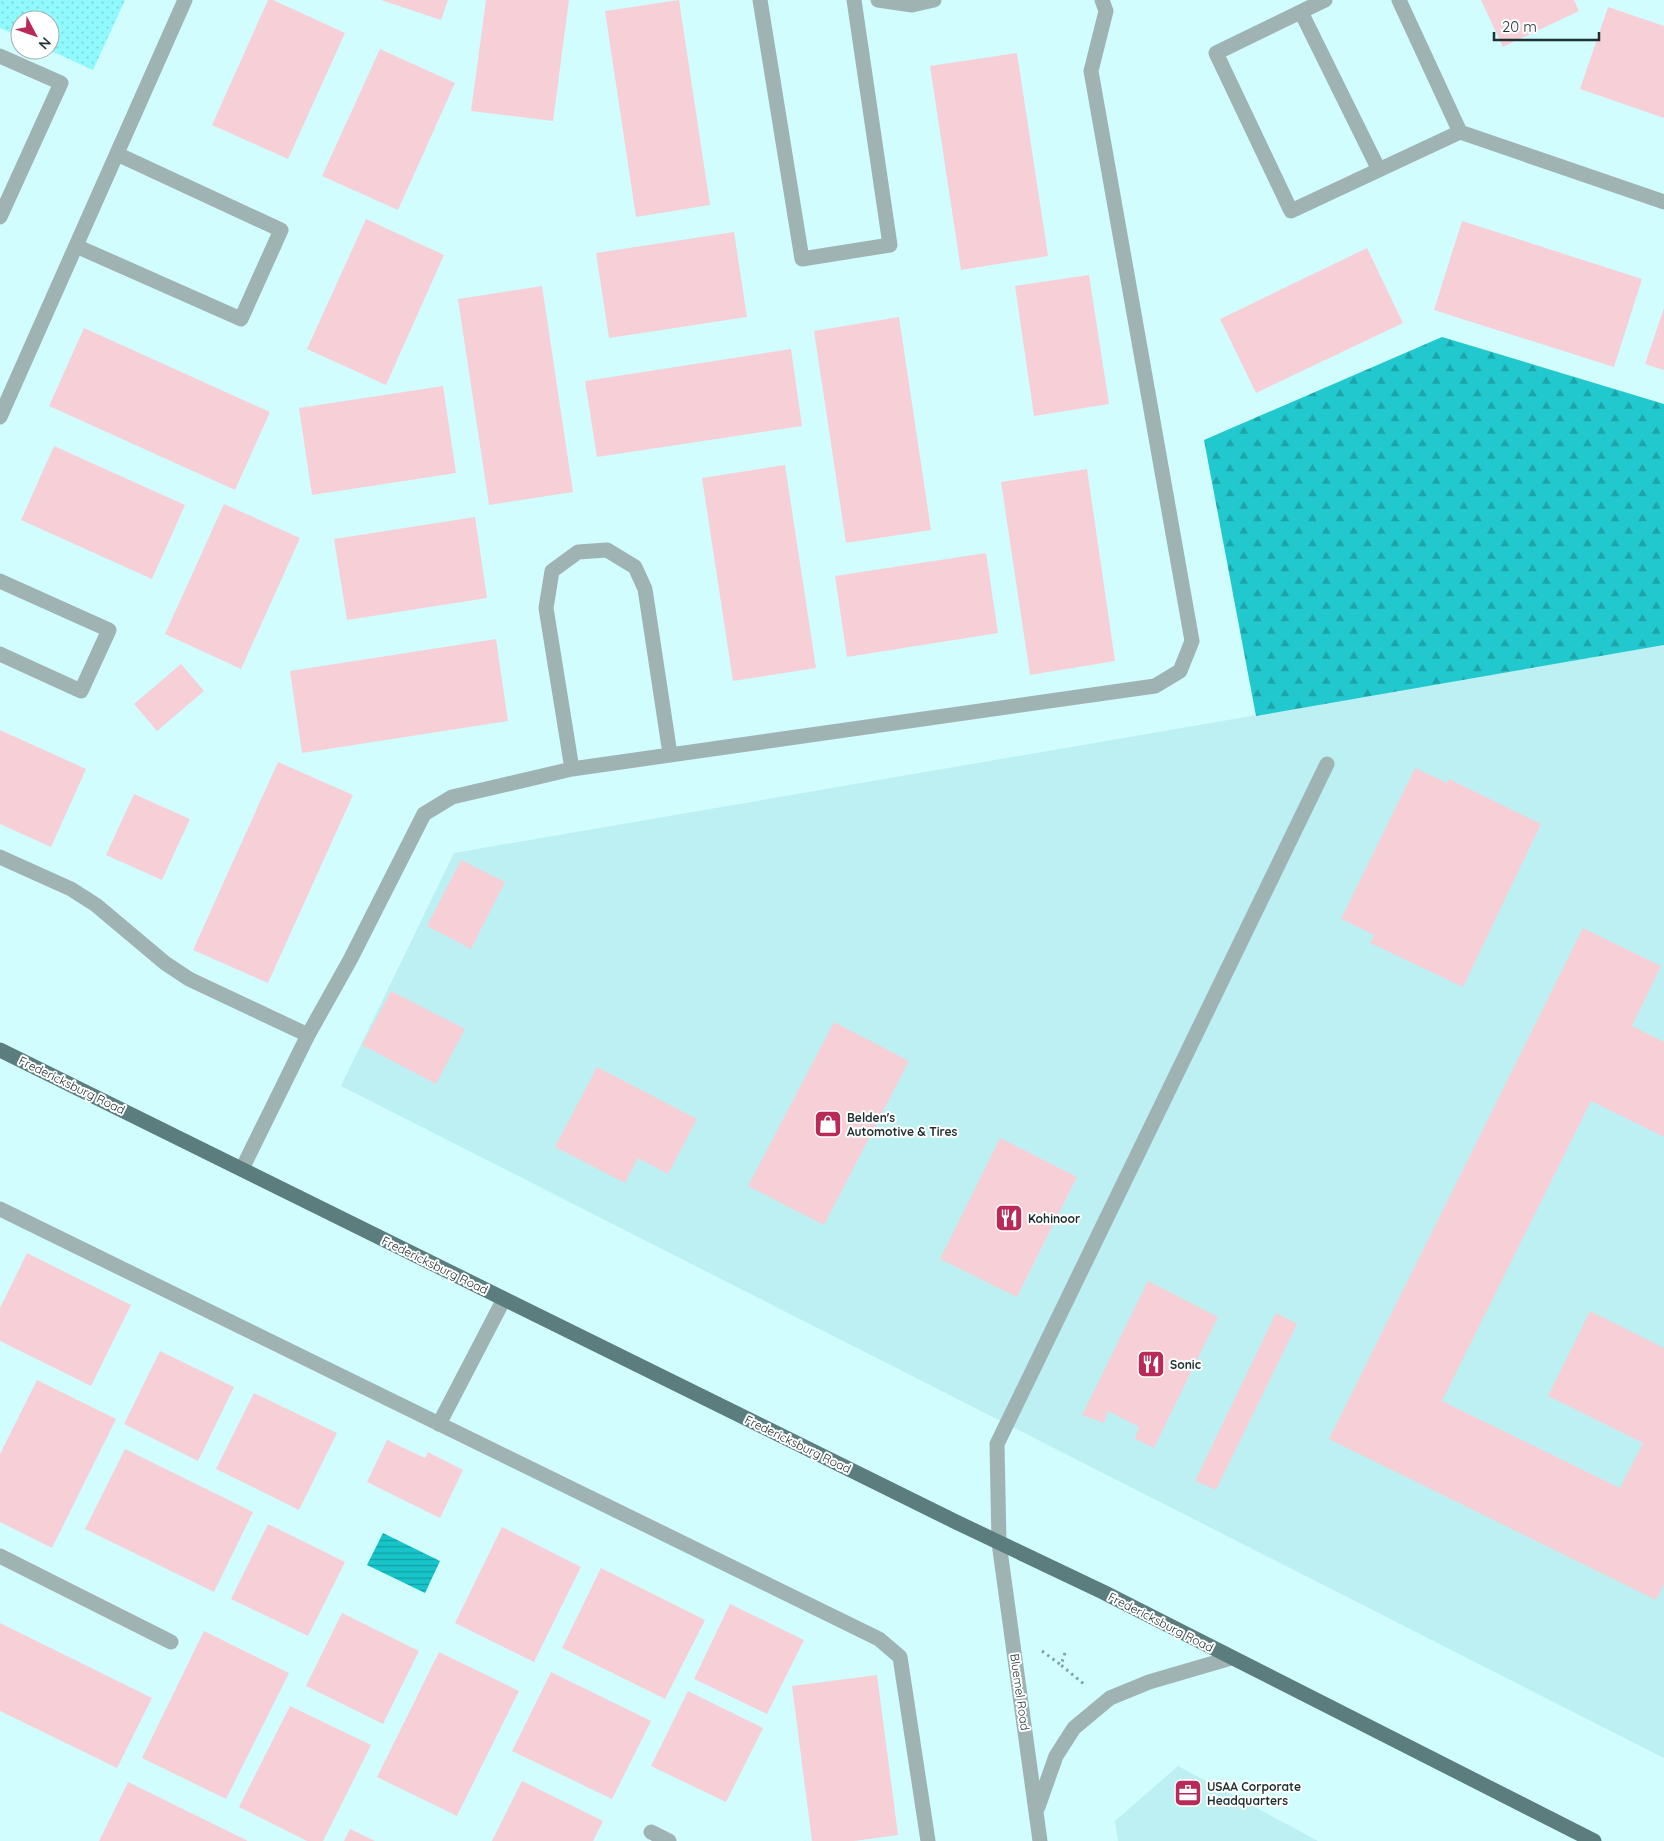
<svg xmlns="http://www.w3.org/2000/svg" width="1664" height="1841" font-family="Quicksand,sans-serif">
	<defs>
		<pattern id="grass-dots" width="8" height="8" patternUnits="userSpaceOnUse" patternTransform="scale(1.25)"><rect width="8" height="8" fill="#8ff9fd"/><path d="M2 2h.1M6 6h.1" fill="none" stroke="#7bd6d9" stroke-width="1.8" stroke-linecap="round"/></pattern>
		<pattern id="forest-firs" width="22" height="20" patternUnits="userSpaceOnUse" patternTransform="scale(1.25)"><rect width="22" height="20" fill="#21c9cf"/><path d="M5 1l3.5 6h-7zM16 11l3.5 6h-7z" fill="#1ca4a9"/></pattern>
		<pattern id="water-rules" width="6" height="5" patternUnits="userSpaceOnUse" patternTransform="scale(1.25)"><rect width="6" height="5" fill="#16c4ca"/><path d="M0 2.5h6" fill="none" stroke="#14a0a5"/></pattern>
	</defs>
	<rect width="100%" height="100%" fill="#d1fdfe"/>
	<path fill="#bcf0f2" d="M1664,645V1758L341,1086L454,853Z
		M1178,1766L1318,1841H1118L1115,1821Z"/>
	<path fill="url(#grass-dots)" d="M0,0H125L93,70L49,50L50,20H20V37L0,28Z"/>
	<path fill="url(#forest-firs)" d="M1442,337L1664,404V645L1256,716L1204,440Z"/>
	<path fill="url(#water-rules)" d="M383,1533L440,1561L425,1593L367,1565Z"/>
	<path fill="#f7d0d7" d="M268,0H273L345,33L288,159L212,125Z
		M381,0H448L441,20Z
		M486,0H569L553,121L471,111Z
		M679,0L710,205L636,217L605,11Z
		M1481,0H1574L1579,11L1503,47Z
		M1608,7L1664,26V118L1580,89Z
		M380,49L455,83L398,210L322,176Z
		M1017,53L1048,256L961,270L930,66Z
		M366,219L444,255L386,385L307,349Z
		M1462,221L1642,279L1614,367L1434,310Z
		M734,232L747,317L609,338L596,253Z
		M1367,248L1403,323L1256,393L1220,319Z
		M1089,275L1109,404L1034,416L1015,286Z
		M542,286L573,492L489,505L458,299Z
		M1664,308V370L1645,364Z
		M899,317L931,530L846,543L814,331Z
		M84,328L270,412L235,490L49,406Z
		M791,349L802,426L597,457L585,381Z
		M443,386L456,473L312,495L299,408Z
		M54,446L185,505L152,579L21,520Z
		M785,465L816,668L733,681L702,478Z
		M1087,469L1115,661L1030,675L1001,482Z
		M224,504L300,538L241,669L165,634Z
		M475,517L487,598L347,620L334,539Z
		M986,553L998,633L847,657L835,576Z
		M496,639L508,721L302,753L290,671Z
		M181,664L204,691L157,731L134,704Z
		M0,730L86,769L51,847L0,824Z
		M278,762L353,795L268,983L193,950Z
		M1415,768L1447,783L1449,779L1541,824L1463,987L1370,943L1374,935L1341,919Z
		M134,794L190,819L162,880L106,855Z
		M461,860L505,882L471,949L427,926Z
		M1583,928L1661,966L1632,1026L1664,1042V1137L1591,1101L1442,1401L1620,1488L1643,1443L1548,1396L1590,1311L1664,1348V1584L1656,1600L1329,1439Z
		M391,991L465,1029L436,1084L362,1045Z
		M834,1022L909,1061L824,1225L748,1186Z
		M597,1067L697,1119L668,1174L638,1158L625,1183L555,1147Z
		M1000,1138L1077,1177L1017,1297L940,1259Z
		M27,1253L131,1305L91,1386L0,1341V1308Z
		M1148,1281L1218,1317L1154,1448L1135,1439L1139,1427L1108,1411L1104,1423L1082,1415Z
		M1276,1313L1297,1324L1216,1490L1195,1481Z
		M160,1351L234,1387L198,1461L124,1424Z
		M37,1380L116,1419L52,1548L0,1522V1454Z
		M254,1393L337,1433L299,1510L216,1469Z
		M387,1440L425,1458L428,1452L463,1470L440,1518L367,1482Z
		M125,1449L253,1512L214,1592L85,1529Z
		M268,1524L345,1562L308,1636L231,1599Z
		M502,1527L581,1567L534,1662L455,1623Z
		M601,1568L705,1620L665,1699L562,1648Z
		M730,1604L804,1640L767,1714L694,1679Z
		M342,1613L419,1651L383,1724L306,1686Z
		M0,1623L152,1698L117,1768L0,1711Z
		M204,1631L289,1673L226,1799L142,1758Z
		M439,1652L519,1691L457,1816L377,1777Z
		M551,1672L651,1721L612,1799L512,1751Z
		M877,1675L898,1835L854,1841H812L792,1686Z
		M688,1691L763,1728L726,1802L651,1766Z
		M290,1706L371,1745L323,1841H307L239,1807Z
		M522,1781L603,1821L593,1841H492Z
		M128,1782L248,1841H99Z
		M350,1829L375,1841H344Z"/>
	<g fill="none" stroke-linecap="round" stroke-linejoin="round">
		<path stroke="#82a2a3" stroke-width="3" stroke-dasharray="2.5 4" stroke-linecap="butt" d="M1042,1651L1061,1665
			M1065,1653L1061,1665L1085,1685"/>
		<path stroke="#a0b3b3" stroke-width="15" d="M760,0L802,259L890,245L854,0
			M878,0L912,5L934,0
			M1325,0L1216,53L1291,211L1460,132L1664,202
			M1399,0L1460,132
			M1301,12L1379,170
			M0,56L61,83L0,217
			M76,246L241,319L281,230L117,154
			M0,417L185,0
			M0,581L109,630L81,691L0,654
			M572,769L546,608L552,571L578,552L607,550L635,567L645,589L670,754
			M0,857L71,889L96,905L165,963L189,979L308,1035
			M242,1169L308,1035L350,960L424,814L452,797L572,769L1155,686L1180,671L1192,641L1091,71L1106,11L1102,0
			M0,1209L879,1639L900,1657L928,1841
			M439,1424L504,1299
			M999,1543L997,1444L1327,764
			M0,1556L171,1642
			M651,1832L669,1841"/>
		<path stroke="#a0b3b3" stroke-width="15" d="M999,1543L1040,1841
			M1038,1807L1056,1756L1074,1728L1110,1698L1149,1682L1231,1658"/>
		<path stroke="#5b7d7e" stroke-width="15" d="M0,1050L956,1522L1103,1592L1594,1841"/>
	</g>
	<defs>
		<g id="shop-square" transform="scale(1.4375)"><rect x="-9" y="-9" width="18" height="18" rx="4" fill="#b92a58" stroke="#fff"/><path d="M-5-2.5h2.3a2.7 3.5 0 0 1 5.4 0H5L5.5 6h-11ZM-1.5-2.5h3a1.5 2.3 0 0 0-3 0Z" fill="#fff"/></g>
		<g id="restaurant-square" transform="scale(1.4375)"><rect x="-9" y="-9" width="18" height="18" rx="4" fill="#b92a58" stroke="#fff"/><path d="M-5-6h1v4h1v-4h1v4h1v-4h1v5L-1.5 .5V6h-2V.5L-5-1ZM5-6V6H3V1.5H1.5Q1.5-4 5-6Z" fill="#fff"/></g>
		<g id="office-square" transform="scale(1.4375)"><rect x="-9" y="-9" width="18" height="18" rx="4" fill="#b92a58" stroke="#fff"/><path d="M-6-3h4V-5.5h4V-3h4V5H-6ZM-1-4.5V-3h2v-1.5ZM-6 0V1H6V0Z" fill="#fff"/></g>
	</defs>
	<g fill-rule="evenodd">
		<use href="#shop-square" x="828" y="1124"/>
		<use href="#restaurant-square" x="1009" y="1218"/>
		<use href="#restaurant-square" x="1151" y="1364"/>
		<use href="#office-square" x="1188" y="1793"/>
	</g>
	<g text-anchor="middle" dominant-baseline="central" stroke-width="4" stroke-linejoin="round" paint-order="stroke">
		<g font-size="12" fill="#203132" stroke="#fff">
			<text transform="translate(72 1085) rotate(26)">Fredericksburg Road</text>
			<text transform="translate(435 1265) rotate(26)">Fredericksburg Road</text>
			<text transform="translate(798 1444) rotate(26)">Fredericksburg Road</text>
			<text transform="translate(1161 1622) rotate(27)">Fredericksburg Road</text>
			<text transform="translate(1020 1692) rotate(82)">Bluemel Road</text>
		</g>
		<g font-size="12" font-weight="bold" fill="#203132" stroke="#fff" text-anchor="start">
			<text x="847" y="1117">Belden's<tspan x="847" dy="14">Automotive &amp; Tires</tspan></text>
			<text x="1028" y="1218">Kohinoor</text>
			<text x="1170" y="1364">Sonic</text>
			<text x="1207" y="1786">USAA Corporate<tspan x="1207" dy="14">Headquarters</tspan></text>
		</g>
	</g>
	<g transform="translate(35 35) rotate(131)"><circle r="24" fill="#ffffff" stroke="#a6adad"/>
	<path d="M0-4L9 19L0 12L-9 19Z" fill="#b92a58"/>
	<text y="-8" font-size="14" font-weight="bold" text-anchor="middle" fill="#203132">N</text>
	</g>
	<path d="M1494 32v8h105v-8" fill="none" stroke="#203132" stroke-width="2.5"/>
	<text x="1502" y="32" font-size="15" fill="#203132" stroke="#ffffff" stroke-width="4" paint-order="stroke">20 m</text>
</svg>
